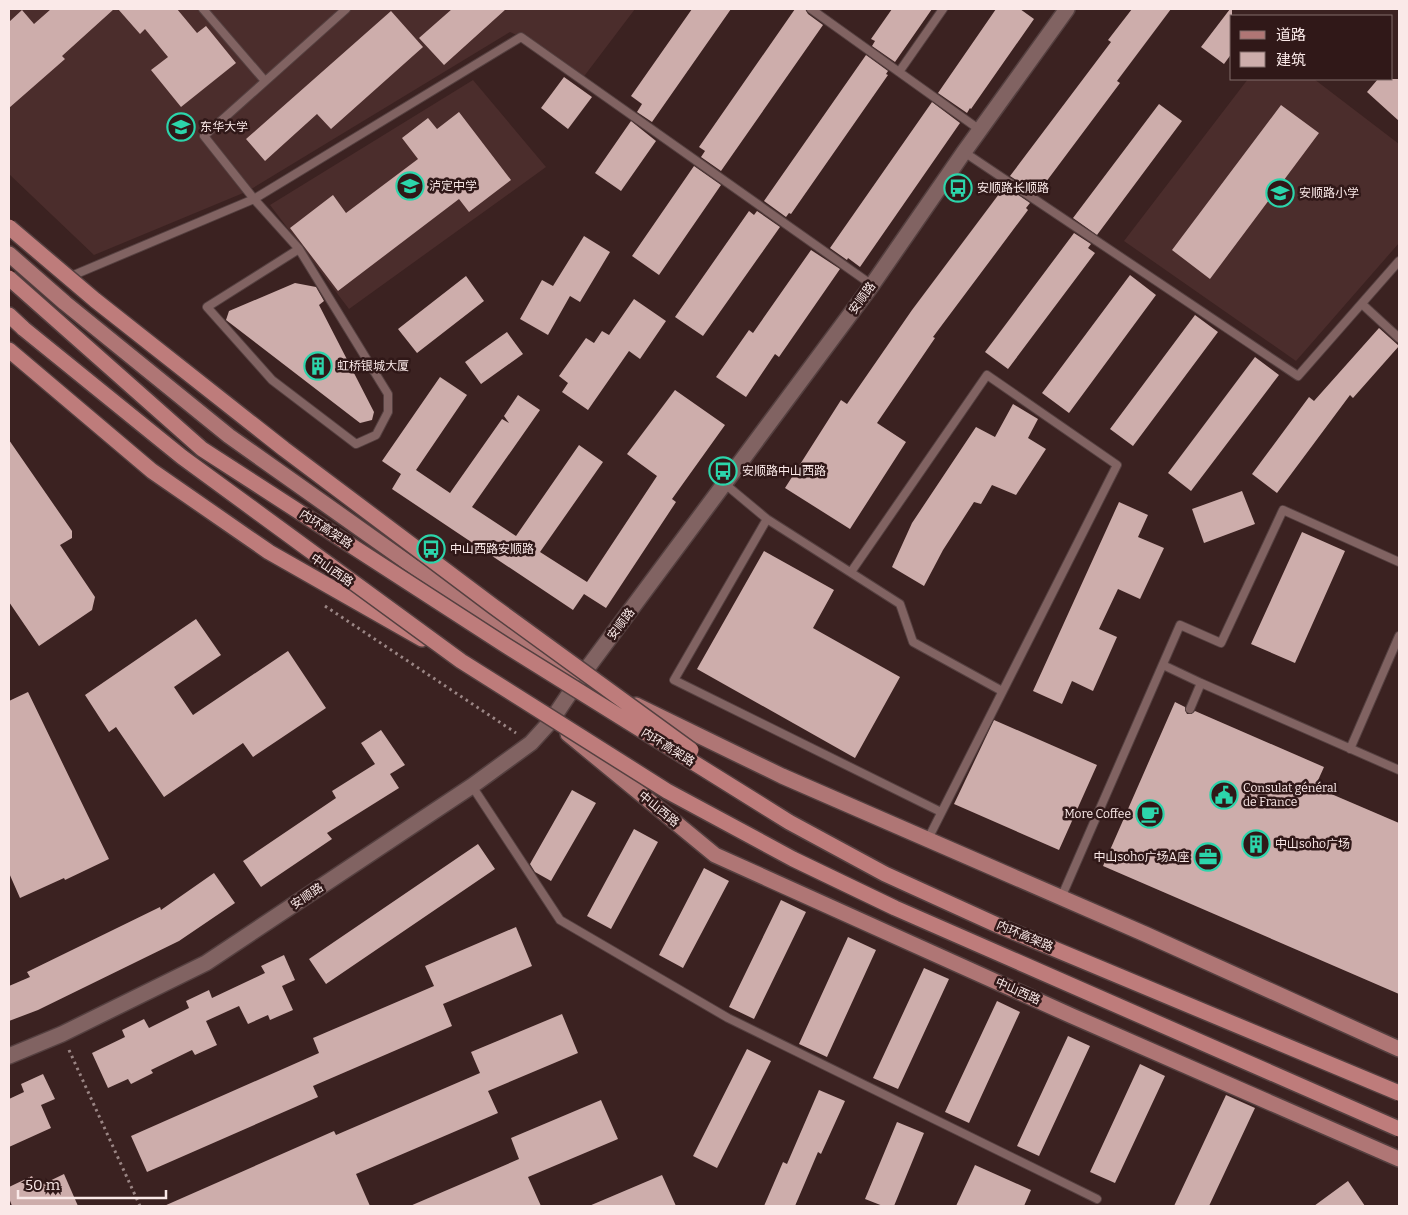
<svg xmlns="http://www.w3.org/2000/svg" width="1408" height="1215" font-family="Bitter,'Noto Sans SC',serif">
	<rect width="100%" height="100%" fill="#3b2221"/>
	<path fill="#4b2d2c" d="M9,9H635L582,79L521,37L510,32L248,191L94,255L9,174Z
		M1248,79H1314L1399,144V243L1296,361L1124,241Z
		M473,80L546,167L349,309L270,205Z"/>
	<path fill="#cdadab" d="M51,9H114L62,56L65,59L9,108V22L22,10L34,24Z
		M118,9H177L197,33L206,26L236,63L181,107L151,70L168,57L145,29L140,34Z
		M452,9H506L444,65L419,38Z
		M692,9H731L652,122L637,112L642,104L631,96Z
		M795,9H805L808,14L823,25L721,171L701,157L705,151L699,147Z
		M892,9H932L895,62L872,46L875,41L871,39Z
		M996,9H1020L1034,19L971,109L970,108L967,113L938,93Z
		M1132,9H1171L1117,81L1120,83L1037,194L1010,176L1111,42L1108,40Z
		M1230,9H1232V53L1224,64L1201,47Z
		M391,11L423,47L331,129L317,114L265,161L246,139Z
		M866,55L888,71L886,74L888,75L791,214L789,213L786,217L764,201Z
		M564,77L592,97L568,129L541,108Z
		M1378,79H1399V121L1367,92Z
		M932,102L960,123L860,267L848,258L847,260L830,248Z
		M1159,104L1182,121L1097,235L1073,218Z
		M1281,105L1319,133L1210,279L1172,250Z
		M459,112L511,180L469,212L459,199L338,291L290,228L333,195L346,213L418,159L402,138L428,118L437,129Z
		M631,121L656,141L621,191L595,173Z
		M694,166L721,185L659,275L632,256Z
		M1005,186L1030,203L1026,208L1028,210L933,337L935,338L877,423L906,442L850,529L785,488L841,400L847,404L912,310Z
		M749,211L754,215L757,211L780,227L703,336L675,317Z
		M1074,233L1091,244L1088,248L1095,253L1008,369L985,352Z
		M584,236L610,252L580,302L570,296L548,335L520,319L542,280L553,286Z
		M811,250L840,269L779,357L775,354L746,397L716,377L749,330L753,333Z
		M1130,275L1156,295L1069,413L1042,393Z
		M466,276L484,301L417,353L398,329Z
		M295,283L316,287L324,301L319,305L374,412L372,420L360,423L226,320L229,311Z
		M634,299L666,321L640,359L629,351L588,410L562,392L568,383L559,376L586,338L594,343L602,331L609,335Z
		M1195,315L1218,332L1133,446L1110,429Z
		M1379,328L1399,346L1353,398L1350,395L1277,493L1252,474L1309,397L1314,401Z
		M507,332L523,354L481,384L465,362Z
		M1255,357L1279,375L1191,491L1168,473Z
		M440,377L467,395L416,470L450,493L502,419L509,423L504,416L518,395L540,410L472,507L516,536L579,445L603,462L540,552L587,582L657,476L627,454L675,390L725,425L672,499L676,502L606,608L584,594L573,610L392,489L401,474L382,461Z
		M1013,404L1038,419L1028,438L1046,449L1016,495L992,485L981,504L974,502L943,550L924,586L892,567L912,523L976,427L995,437Z
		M9,440L72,531V538L60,545L95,597L92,610L39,646L9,602Z
		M1242,491L1255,524L1204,543L1192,509Z
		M1119,502L1148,515L1138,537L1164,548L1140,599L1118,589L1099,629L1117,637L1093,691L1072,681L1062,704L1033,691Z
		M1302,532L1345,551L1295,663L1251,644Z
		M764,551L834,590L813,628L900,677L855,758L697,669Z
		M196,619L221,655L174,687L193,715L288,651L326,708L253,757L243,743L164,797L116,727L109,732L85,695Z
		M28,692L109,859L65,880L64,878L20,898L9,873V701Z
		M1175,702L1185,707V710L1187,714H1191L1195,711L1324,767L1315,787L1399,823V994L1103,866Z
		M994,720L1097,765L1059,850L954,804Z
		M381,730L405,765L390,774L399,788L327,833L332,839L261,887L243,861L336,798L332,791L375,764L361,743Z
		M572,790L596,803L551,881L535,872L530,864Z
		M634,829L658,842L611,929L587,916Z
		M478,844L495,869L326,984L309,959Z
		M704,868L729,881L683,968L659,955Z
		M214,873L235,903L179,941L38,1010L9,1021V986L30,977L27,972L160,907L161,910Z
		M781,900L806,912L754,1019L729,1007Z
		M516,927L532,966L443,1004L452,1026L313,1086L318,1097L147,1172L131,1136L319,1053L313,1038L434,986L425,966Z
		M848,937L876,950L827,1057L799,1044Z
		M284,955L295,980L282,986L293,1010L270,1020L268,1015L248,1024L239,1006L206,1021L217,1045L195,1055L192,1050L151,1070L153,1073L131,1084L128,1079L108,1088L92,1053L125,1037L122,1030L144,1019L149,1028L189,1008L186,1001L209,990L212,998L265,973L261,966Z
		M924,968L949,979L898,1089L873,1078Z
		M997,1001L1020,1012L969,1123L945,1112Z
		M562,1014L578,1053L488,1091L498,1113L356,1174L370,1206H164L334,1131L336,1135L480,1073L471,1052Z
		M1068,1036L1090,1046L1039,1156L1017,1146Z
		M747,1049L771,1061L717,1168L693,1156Z
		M1140,1064L1165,1076L1115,1183L1090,1172Z
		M43,1074L55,1099L41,1105L51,1128L9,1147V1099L24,1092L21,1084Z
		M819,1090L845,1101L821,1154L818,1152L795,1206H764L783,1162L787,1164Z
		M1226,1095L1255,1108L1209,1206H1174Z
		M601,1100L618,1139L528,1177L541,1206H410L519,1159L511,1138Z
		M897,1122L924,1133L894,1206H883L865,1199Z
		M975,1165L1031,1190L1024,1206H956Z
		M64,1174L78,1206H12L9,1198V1187L32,1176L37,1187Z
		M662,1175L676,1206H589Z
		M1348,1181L1365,1206H1314Z"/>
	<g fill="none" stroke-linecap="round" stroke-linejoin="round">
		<g stroke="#554040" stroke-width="10">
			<path id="service" d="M203,9L265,81
				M811,9L980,130
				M899,72L943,9
				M964,152L1298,376L1399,261
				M299,249L388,394V412L376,435L356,444L272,380L207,307Z
				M299,249L254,199L204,136L346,9
				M69,277L254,199L521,37L872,285
				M1362,304L1399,338
				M725,484L767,519L900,604L913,642L1002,691
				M767,519L674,680L941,812
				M851,572L987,375L1117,465L928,839
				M1163,665L1201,683L1399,770
				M1190,709L1201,683
				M1350,749L1399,636
				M472,786L560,920L728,1018L1097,1199
				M1061,898L1180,625L1221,643L1283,510L1399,562"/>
		</g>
		<g stroke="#554040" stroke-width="18">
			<path id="tertiary" d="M9,1056L62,1034L206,963L472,786L531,743L551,721L580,678L872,285L964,152L1067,9"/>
		</g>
		<g stroke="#554040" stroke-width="18">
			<path id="primary" d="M9,254L65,303L229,436L414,567L575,674
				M636,705L782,776L1145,934L1399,1049
				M568,734L715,855L1072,1016L1399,1159"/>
		</g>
		<g stroke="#554040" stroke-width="18">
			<path id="trunk" d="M9,315L24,329
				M9,350L152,471L269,552L422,639"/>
		</g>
		<path stroke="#9a8584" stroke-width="3" stroke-dasharray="2.5 4" stroke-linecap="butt" d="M325,606L516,733
			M69,1050L140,1206"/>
		<use href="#service" stroke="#816362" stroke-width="8"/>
		<use href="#tertiary" stroke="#816362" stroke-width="15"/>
		<use href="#primary" stroke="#af7675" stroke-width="15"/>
		<use href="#trunk" stroke="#be7c7b" stroke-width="15"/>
		<g stroke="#554040" stroke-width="18" stroke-linecap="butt">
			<path id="trunk-bridge" d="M9,227L95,300L284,449L493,606L691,750
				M9,278L202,449L505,645L789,822L885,874L997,925L1399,1093
				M24,329L182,457L461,661L667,791L793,859L895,908L1399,1129"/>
		</g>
		<use href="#trunk-bridge" stroke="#be7c7b" stroke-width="15"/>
	</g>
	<defs>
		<g id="university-ring" transform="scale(1.4375)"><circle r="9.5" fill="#301818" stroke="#2cd5ab" stroke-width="1.5"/><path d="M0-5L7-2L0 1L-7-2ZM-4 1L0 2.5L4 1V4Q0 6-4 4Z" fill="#2cd5ab"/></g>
		<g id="school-ring" transform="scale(1.4375)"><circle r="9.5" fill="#301818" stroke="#2cd5ab" stroke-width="1.5"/><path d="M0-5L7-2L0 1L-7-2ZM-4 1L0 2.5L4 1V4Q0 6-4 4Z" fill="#2cd5ab"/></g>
		<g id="bus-ring" transform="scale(1.4375)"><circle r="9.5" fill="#301818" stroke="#2cd5ab" stroke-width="1.5"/><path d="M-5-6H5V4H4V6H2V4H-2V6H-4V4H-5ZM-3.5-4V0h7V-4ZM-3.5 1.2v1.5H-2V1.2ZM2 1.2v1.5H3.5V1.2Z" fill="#2cd5ab"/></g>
		<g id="building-ring" transform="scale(1.4375)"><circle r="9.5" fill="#301818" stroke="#2cd5ab" stroke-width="1.5"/><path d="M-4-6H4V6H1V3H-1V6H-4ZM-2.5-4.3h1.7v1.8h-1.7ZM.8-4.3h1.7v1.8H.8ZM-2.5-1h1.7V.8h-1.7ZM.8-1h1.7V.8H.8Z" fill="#2cd5ab"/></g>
		<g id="civic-ring" transform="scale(1.4375)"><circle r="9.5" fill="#301818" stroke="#2cd5ab" stroke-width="1.5"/><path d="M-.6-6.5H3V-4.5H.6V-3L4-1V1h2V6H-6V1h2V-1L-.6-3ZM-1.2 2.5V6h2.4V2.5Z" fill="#2cd5ab"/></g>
		<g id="cafe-ring" transform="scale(1.4375)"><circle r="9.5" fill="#301818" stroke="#2cd5ab" stroke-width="1.5"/><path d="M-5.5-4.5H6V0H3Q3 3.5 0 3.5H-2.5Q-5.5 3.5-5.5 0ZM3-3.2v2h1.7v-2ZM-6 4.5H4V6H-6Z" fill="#2cd5ab"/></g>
		<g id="office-ring" transform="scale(1.4375)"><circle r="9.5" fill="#301818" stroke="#2cd5ab" stroke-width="1.5"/><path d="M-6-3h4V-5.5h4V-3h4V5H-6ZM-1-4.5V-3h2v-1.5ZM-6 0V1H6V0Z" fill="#2cd5ab"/></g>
	</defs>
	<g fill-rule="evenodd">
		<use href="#university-ring" x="181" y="127"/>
		<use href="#school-ring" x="410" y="186"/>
		<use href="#bus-ring" x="958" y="188"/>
		<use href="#school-ring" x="1280" y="193"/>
		<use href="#building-ring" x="318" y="366"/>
		<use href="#bus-ring" x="723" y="471"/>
		<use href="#bus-ring" x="431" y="549"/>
		<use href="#civic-ring" x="1224" y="795"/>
		<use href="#cafe-ring" x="1150" y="814"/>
		<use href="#building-ring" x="1256" y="844"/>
		<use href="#office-ring" x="1208" y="857"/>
	</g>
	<g text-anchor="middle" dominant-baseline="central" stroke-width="5" stroke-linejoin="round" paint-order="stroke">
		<g font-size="12" fill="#fae9e8" stroke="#301818" text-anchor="start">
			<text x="200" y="127">东华大学</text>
			<text x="429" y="186">泸定中学</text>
			<text x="977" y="188">安顺路长顺路</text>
			<text x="1299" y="193">安顺路小学</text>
			<text x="337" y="366">虹桥银城大厦</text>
			<text x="742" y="471">安顺路中山西路</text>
			<text x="450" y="549">中山西路安顺路</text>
			<text x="1243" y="788">Consulat général<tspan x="1243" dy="14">de France</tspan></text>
			<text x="1131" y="814" text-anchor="end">More Coffee</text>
			<text x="1275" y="844">中山soho广场</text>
			<text x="1189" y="857" text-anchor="end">中山soho广场A座</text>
		</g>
		<g font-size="12" fill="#fae9e8" stroke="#301818">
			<text transform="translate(862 298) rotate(-54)">安顺路</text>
			<text transform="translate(326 529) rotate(33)">内环高架路</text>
			<text transform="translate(332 570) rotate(34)">中山西路</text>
			<text transform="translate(621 624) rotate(-53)">安顺路</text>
			<text transform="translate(668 747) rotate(32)">内环高架路</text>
			<text transform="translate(659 809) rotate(39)">中山西路</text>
			<text transform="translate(307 896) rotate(-34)">安顺路</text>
			<text transform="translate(1025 936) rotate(23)">内环高架路</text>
			<text transform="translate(1018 991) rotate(24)">中山西路</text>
		</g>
	</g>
	<rect width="1408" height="1215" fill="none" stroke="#fae9e8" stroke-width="20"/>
	<rect x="1230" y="15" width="162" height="65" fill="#301818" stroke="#816c6b"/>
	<rect x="1240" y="31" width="25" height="8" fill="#af7675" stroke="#816c6b"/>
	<text x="1276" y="40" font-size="15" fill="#fae9e8">道路</text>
	<rect x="1240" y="52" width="25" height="15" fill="#cdadab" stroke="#816c6b"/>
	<text x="1276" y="65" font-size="15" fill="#fae9e8">建筑</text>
	<path d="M18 1190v8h148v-8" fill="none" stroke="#fae9e8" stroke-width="2.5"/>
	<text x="25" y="1190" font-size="15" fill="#fae9e8" stroke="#301818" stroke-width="4" paint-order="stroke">50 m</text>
</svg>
